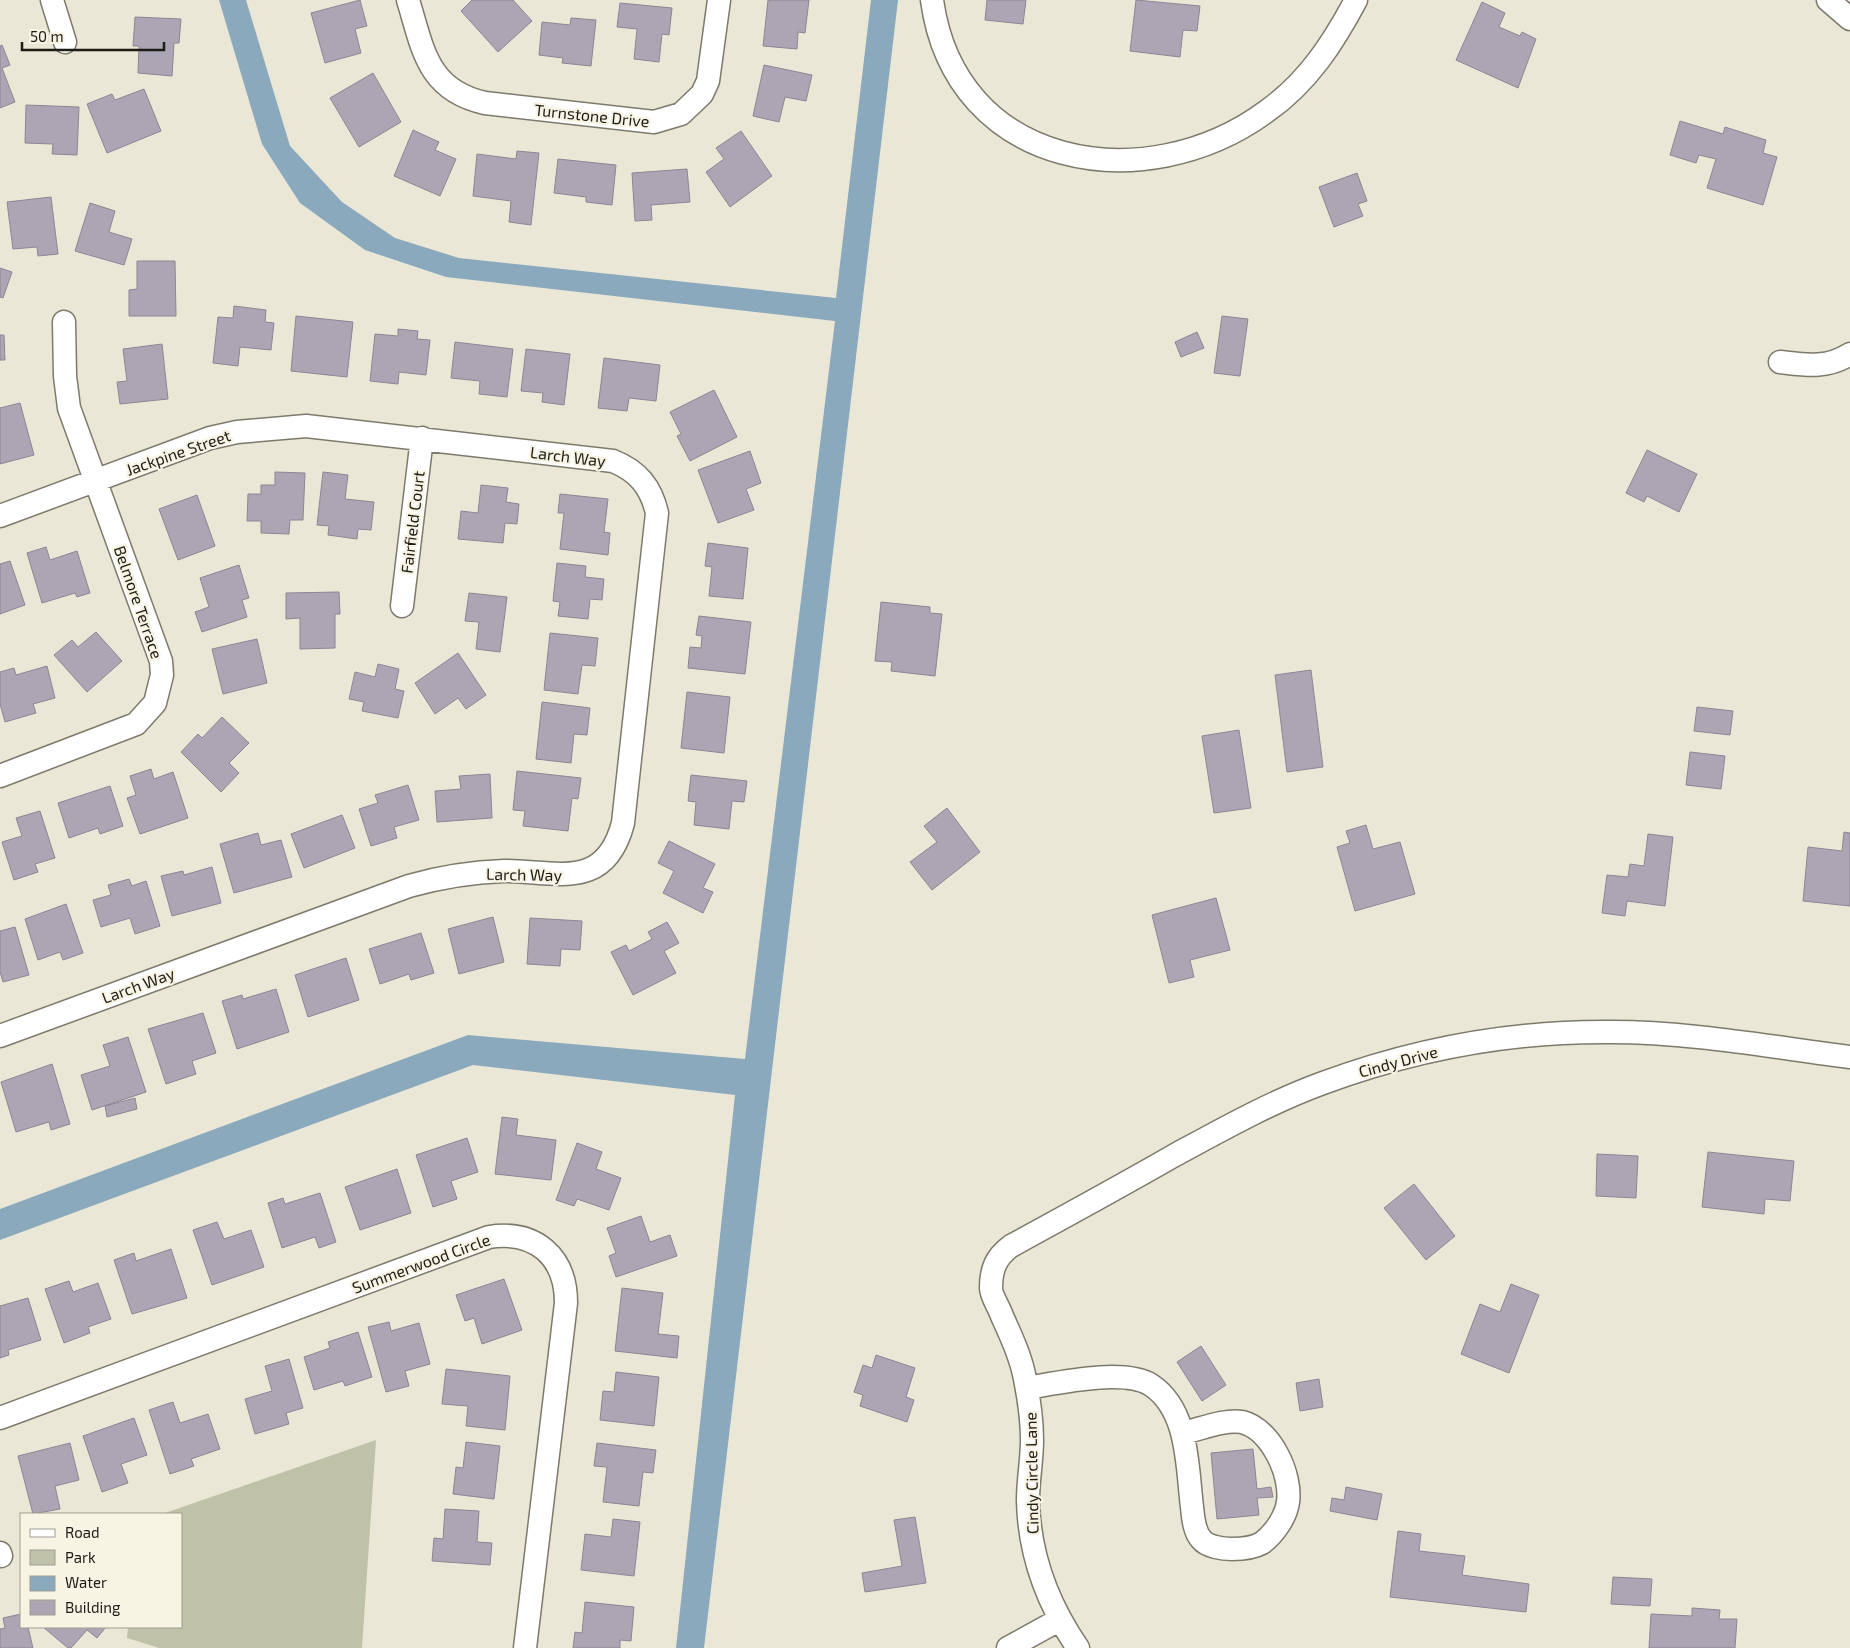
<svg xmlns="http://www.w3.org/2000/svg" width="1850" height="1648" font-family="'Exo 2',sans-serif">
	<rect width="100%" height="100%" fill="#eae7d7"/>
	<path fill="#bfc1a8" d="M376,1440L362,1648H159L127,1638L128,1627H181V1514H162Z"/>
	<path fill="#8ba9bc" d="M219,0H246L290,146L342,202L395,238L459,258L836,298L871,0H898L704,1648H676L735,1095L473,1065L0,1240V1209L468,1035L745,1059L835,321L446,277L365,250L300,203L262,144Z"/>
	<path fill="#aca6b4" stroke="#8c8694" d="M360,0L367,26L355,29L361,53L325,63L311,13Z
		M472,0H513L532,21L498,52L461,11Z
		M768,0H809L805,33L798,32L797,49L763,46Z
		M987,0H1026L1023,24L985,20Z
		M1136,0L1200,6L1197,31L1183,30L1180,57L1130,51Z
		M1482,2L1505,13L1499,27L1520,36L1522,32L1536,39L1518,88L1456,60Z
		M620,3L672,8L669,35L662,34L659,62L634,59L637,29L617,27Z
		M135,17L181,19L179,43H174L172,76L138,73L139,46H133Z
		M571,18L596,20L591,66L562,63L563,58L539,55L542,22L570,25Z
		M2,45L10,65L2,68L15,102L0,108V46Z
		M764,65L812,75L806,101L785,97L779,122L753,116Z
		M373,73L401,122L359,147L330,98Z
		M144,89L161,131L107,153L87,104L112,94L115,100Z
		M26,105L79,107L77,155L52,154L53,144L25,143Z
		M1680,121L1723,134L1725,127L1766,140L1763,153L1777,157L1763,205L1707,188L1716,159L1699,155L1696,163L1670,155Z
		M413,130L439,142L435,150L456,159L440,196L394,176Z
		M741,131L772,176L730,207L706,172L724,159L716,148Z
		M517,151L539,153L531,225L509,222L511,201L473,196L477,154L516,159Z
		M558,159L616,165L612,205L586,202V197L554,193Z
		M687,169L690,202L651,205L652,220L635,221L632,173Z
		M1357,173L1367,201L1358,204L1363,216L1334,227L1319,187Z
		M51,197L58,254L38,256L37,247L13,249L7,202Z
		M90,203L115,211L109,232L132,239L124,265L75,251Z
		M137,261H175L176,316H129V290L137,289Z
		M0,268L12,272L3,298L0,297Z
		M234,306L266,310L265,322L274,323L271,350L240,347L238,366L213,363L218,317L233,318Z
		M296,316L353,322L347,377L291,371Z
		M1222,316L1248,319L1240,376L1214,373Z
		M398,329L418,331L417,339L430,340L426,375L399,372L398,384L370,381L375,334L398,336Z
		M1197,332L1204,348L1181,357L1175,342Z
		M0,335H4L5,360H0Z
		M455,342L513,349L507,397L479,394L480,381L451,378Z
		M162,344L168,399L120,404L117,382L127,381L123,349Z
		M526,349L570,354L564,405L542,402L543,393L521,391Z
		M604,358L660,365L656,401L629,398L627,411L598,408Z
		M714,390L737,437L690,461L677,436L681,434L670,412Z
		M20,403L34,455L0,464V408Z
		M1647,450L1697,474L1679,512L1647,496L1644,502L1626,493Z
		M750,451L761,483L746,489L754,510L718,523L698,470Z
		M275,472L305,473L303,520H290L289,534L261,533V521H247L248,494H261V485H275Z
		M323,472L348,475L345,499L374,502L371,530L358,529L357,539L328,535L329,526L317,525Z
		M481,485L508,488L506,502L519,504L517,524L505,523L503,543L458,539L461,511L478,513Z
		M560,494L608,499L604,532L610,533L608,555L560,549L564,513H558Z
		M197,495L215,546L178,560L159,509Z
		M708,543L748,548L743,599L709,596L712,567L705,566Z
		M46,547L50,560L77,551L90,593L77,597L75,593L42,603L27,553Z
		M10,561L25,605L0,614V564Z
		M557,563L586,566L585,577L604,579L602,600L590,599L588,619L558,616L560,602L553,601Z
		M239,565L249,598L242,600L247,617L202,632L195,612L209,607L200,578Z
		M339,592L340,614H335V648L300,649V618L286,619V593Z
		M469,593L507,597L500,652L476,649L479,622L465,621Z
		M881,602L930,607V613L942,614L935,676L891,671L892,662L875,661Z
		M699,616L751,622L745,674L688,668L690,647L701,648L702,636L696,635Z
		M96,632L122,661L87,692L54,655L72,640L78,647Z
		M550,633L598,638L595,666L582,665L578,694L544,690Z
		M257,639L267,683L223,694L212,649Z
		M458,653L486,695L466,709L458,698L435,714L415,683Z
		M378,664L399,669L395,689L404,691L398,718L362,711L364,702L349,699L355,672L375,677Z
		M47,666L55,698L33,704L36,713L5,722L0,704V672L14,668L16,675Z
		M1311,670L1323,767L1287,772L1275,675Z
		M687,692L730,697L724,753L681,748Z
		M542,702L590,708L587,735L574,734L571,763L536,759Z
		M1697,707L1733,711L1730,735L1694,731Z
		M222,717L249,743L229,763L239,773L221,792L181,752L198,734L202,738Z
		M1239,730L1251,808L1214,813L1202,736Z
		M1690,752L1725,756L1721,789L1686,785Z
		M151,769L154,779L173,772L188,818L140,834L127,798L136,795L130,776Z
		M517,771L581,778L578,799L572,798L568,831L523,826L525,811L513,810Z
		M490,774L492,818L437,822L435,791L461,789L459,776Z
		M691,775L747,781L744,802L732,801L729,829L694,825L696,802L688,801Z
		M408,785L419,820L394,827L397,838L371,846L359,809L378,803L375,795Z
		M110,786L123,826L100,834L98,828L69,838L58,803Z
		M947,808L980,852L932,890L910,862L937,842L924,826Z
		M40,811L55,858L35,864L38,872L14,880L2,842L22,836L16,818Z
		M342,815L355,848L304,868L291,834Z
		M1366,825L1373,849L1400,842L1415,894L1355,911L1337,847L1350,843L1346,831Z
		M1844,832L1850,833V906L1803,901L1808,847L1842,851Z
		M258,833L261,845L281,840L292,877L234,893L220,844Z
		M1648,834L1673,837L1665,906L1627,901L1625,916L1602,913L1607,875L1628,877L1630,864L1644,866Z
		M669,841L715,864L703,888L713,892L703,913L663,893L674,871L658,863Z
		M212,867L221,903L172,916L161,876L183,871L184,875Z
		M129,879L132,886L146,881L160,926L135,934L130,918L101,927L93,900L111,895L108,885Z
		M1216,898L1230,950L1190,960L1194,977L1169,983L1152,915Z
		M66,904L83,953L63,960L60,952L38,960L25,919Z
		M493,917L504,962L459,974L448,929Z
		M530,918L582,921L580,950L561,949L560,966L527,964Z
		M667,922L679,943L664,951L676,973L633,995L611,952L626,945L629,951L652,939L648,932Z
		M15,927L29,975L3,982L0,972V931Z
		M421,933L434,973L411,980L409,974L380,984L369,949Z
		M346,958L359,1000L308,1017L295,975Z
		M276,989L289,1032L237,1049L222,1001L242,995L243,999Z
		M203,1013L216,1053L192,1061L196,1074L166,1084L148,1029Z
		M128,1037L146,1092L92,1110L81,1075L110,1066L103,1045Z
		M52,1064L70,1124L51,1130L49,1122L16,1132L1,1082Z
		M135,1098L137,1109L107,1117L105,1106Z
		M502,1117L518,1119L516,1135L556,1140L551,1180L495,1174Z
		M467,1138L478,1172L451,1181L457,1199L433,1207L416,1155Z
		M577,1143L602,1152L596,1169L621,1178L609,1210L577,1199L574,1206L556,1200Z
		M1708,1152L1794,1161L1790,1201L1765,1199L1764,1214L1702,1207Z
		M1597,1154L1638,1156L1636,1198L1596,1196Z
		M397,1169L411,1213L360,1230L345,1187Z
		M1414,1184L1455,1236L1426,1260L1384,1208Z
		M320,1193L336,1242L319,1248L315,1237L282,1248L268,1203L283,1198L285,1204Z
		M641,1216L650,1242L670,1235L677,1256L616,1277L609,1256L616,1253L607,1228Z
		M217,1222L224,1239L251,1230L264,1267L212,1285L193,1230Z
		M171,1249L187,1298L132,1314L114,1260L134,1253L136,1261Z
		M504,1279L522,1330L482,1344L474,1318L465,1321L456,1295Z
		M69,1281L73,1292L98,1283L111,1319L88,1327L90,1333L64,1343L45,1289Z
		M1511,1284L1539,1295L1509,1373L1461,1354L1480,1304L1500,1312Z
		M622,1288L663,1293L658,1334L679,1336L677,1358L615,1351Z
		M28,1298L41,1340L8,1350L9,1355L0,1358V1306Z
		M389,1322L391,1331L419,1323L430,1364L405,1371L409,1386L386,1392L368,1327Z
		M358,1332L372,1377L345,1386L343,1381L314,1390L304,1357L330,1348L328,1342Z
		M1201,1346L1226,1385L1202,1401L1177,1362Z
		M876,1355L915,1368L906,1397L914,1400L907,1422L860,1406L863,1395L854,1392L863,1365L872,1368Z
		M289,1359L303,1408L286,1413L289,1424L255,1434L245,1399L272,1391L265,1366Z
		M446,1369L510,1376L505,1430L466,1426L468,1406L442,1404Z
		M616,1372L659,1377L654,1426L600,1420L603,1391L614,1392Z
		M1319,1379L1323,1407L1300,1411L1296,1383Z
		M173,1402L180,1423L208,1414L220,1449L191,1459L194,1466L170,1474L149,1410Z
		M134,1418L147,1455L121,1464L128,1483L102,1492L83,1436Z
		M466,1442L500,1446L494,1499L453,1494L456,1467L463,1468Z
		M70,1443L79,1480L55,1486L60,1509L33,1514L18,1456Z
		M597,1443L656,1450L653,1473L643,1472L639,1506L603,1502L607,1467L594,1466Z
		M1253,1449L1257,1489L1271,1487L1273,1497L1257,1498L1259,1515L1217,1519L1211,1453Z
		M1346,1487L1382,1494L1377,1520L1330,1511L1332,1498L1344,1500Z
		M445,1509L479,1511L477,1542L492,1543L490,1565L432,1561L434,1538L443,1539Z
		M915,1517L926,1583L865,1592L862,1573L902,1566L894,1520Z
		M613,1519L640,1522L634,1576L581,1570L585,1534L611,1537Z
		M1398,1531L1421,1534L1419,1551L1465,1556L1462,1575L1529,1584L1526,1612L1390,1597Z
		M1613,1577L1652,1579L1650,1606L1611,1604Z
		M585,1602L634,1607L631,1641L620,1640V1648H573L575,1632L582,1633Z
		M1692,1608L1720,1610L1719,1619H1737L1735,1648H1649L1651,1614L1692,1616Z
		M21,1614V1627H28L33,1648H0V1629L5,1628L3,1618Z
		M43,1627H106L97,1638L87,1630L71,1648H68Z"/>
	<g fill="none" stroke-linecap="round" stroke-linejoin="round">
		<g stroke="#7d7a6c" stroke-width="25">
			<path id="minor" d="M52,0L65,42
				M408,0C423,49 427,90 485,103L654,122L681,114L702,94L708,81L719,0
				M932,0C955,169 1145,201 1267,111C1308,82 1333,43 1356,0
				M1828,0L1850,19
				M1780,362C1806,365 1826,369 1850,354
				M0,516L210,438L237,432L306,426L613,461C638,471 651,487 657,513L623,823C605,892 556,871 504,871C471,872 441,877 409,886L0,1036
				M402,606L422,438
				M0,776L136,724L155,703L162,675L161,661L69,408L65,376L64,322
				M1027,1388C1058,1383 1124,1368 1151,1385C1189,1410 1187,1467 1192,1507C1193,1517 1194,1531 1201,1539C1207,1547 1223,1549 1232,1549C1242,1549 1253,1548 1262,1543C1274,1534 1286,1517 1288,1502C1292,1475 1271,1429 1242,1422C1224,1419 1201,1429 1183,1433
				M0,1418L489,1237C535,1230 566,1256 566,1303L525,1648
				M0,1553L1,1556
				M1008,1648L1059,1620
				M1078,1648C1047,1603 1029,1555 1028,1500C1028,1480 1032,1460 1032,1440C1032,1419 1029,1399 1025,1379C1021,1357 1011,1336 1002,1316C999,1307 991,1296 991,1288C991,1269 996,1257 1011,1246C1066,1216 1121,1186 1175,1155C1223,1129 1271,1102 1323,1083C1415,1049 1513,1031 1611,1032C1691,1032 1771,1047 1850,1057"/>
		</g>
		<use href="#minor" stroke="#fff" stroke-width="22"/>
	</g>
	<g text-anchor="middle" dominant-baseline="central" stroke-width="4.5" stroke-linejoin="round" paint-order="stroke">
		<g font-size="16" fill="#1c1b15" stroke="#f7f4e4">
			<text transform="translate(592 115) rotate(6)">Turnstone Drive</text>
			<text transform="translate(178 452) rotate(-19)">Jackpine Street</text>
			<text transform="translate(568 456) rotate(7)">Larch Way</text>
			<text transform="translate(412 522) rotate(-83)">Fairfield Court</text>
			<text transform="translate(139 602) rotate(71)">Belmore Terrace</text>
			<text transform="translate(524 874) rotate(1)">Larch Way</text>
			<text transform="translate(138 985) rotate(-20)">Larch Way</text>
			<text transform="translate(1398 1061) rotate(-15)">Cindy Drive</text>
			<text transform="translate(421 1263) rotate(-20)">Summerwood Circle</text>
			<text transform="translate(1031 1473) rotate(-91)">Cindy Circle Lane</text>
		</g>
	</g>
	<rect x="20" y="1513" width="162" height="115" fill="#f7f4e4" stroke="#9f9d91"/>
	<rect x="30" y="1529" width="25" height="8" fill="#ffffff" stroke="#9f9d91"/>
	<text x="65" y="1538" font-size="15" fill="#1c1b15">Road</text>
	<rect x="30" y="1550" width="25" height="15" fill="#bfc1a8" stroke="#9f9d91"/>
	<text x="65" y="1563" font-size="15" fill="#1c1b15">Park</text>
	<rect x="30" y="1576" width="25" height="15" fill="#8ba9bc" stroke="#9f9d91"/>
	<text x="65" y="1588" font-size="15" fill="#1c1b15">Water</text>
	<rect x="30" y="1600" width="25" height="15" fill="#aca6b4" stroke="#9f9d91"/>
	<text x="65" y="1613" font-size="15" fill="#1c1b15">Building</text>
	<path d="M22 42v8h142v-8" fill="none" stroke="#1c1b15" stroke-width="2.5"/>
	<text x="30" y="42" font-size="15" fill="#1c1b15" stroke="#f7f4e4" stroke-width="4" paint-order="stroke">50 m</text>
</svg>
